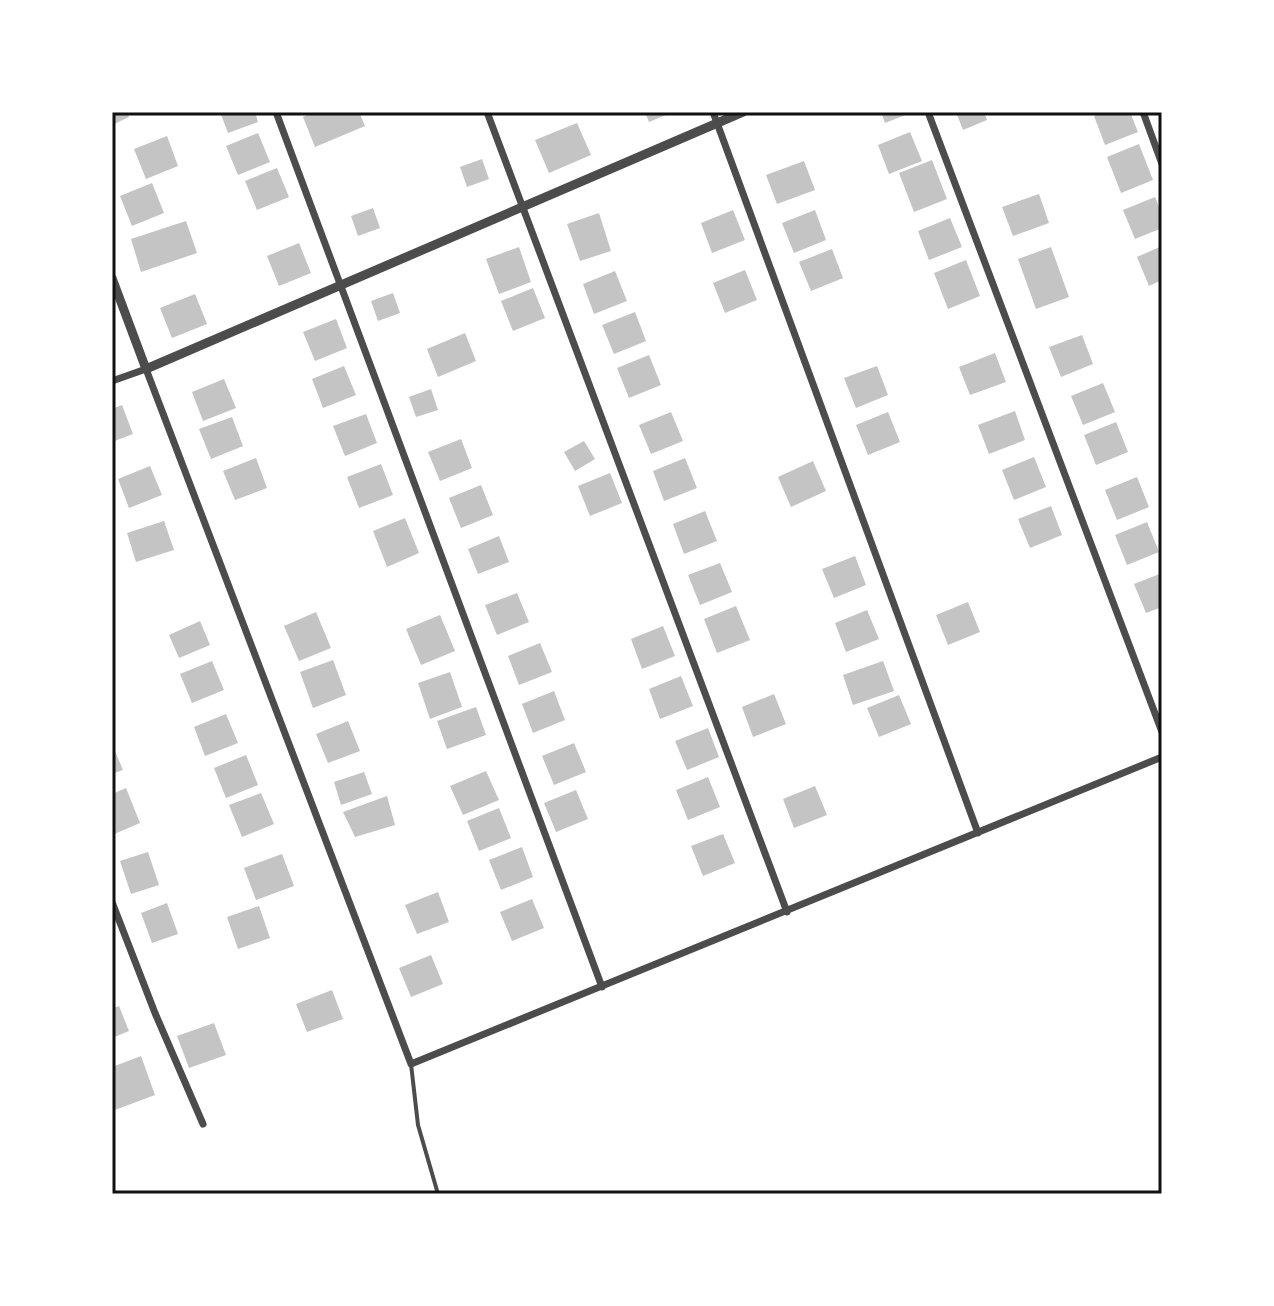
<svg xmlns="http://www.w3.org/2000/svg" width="1274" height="1306" font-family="'Noto Sans',sans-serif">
	<rect width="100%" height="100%" fill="#fff"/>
	<path fill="#c4c4c4" d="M112,112H127L129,117L112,125Z
		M220,112H255L258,122L228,133Z
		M315,112H359L365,126L315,147L303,117Z
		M645,112H673L649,122Z
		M881,112H913L885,123Z
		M956,112H984L987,120L963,130Z
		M1103,112H1130L1138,132L1105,145L1094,116Z
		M577,123L591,155L549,173L535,140Z
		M910,132L922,161L889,174L878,145Z
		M258,133L270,162L238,175L226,146Z
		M167,136L178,166L146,179L134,149Z
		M1139,144L1153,180L1121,193L1107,157Z
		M482,159L489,179L467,187L460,167Z
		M932,160L947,199L914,212L899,173Z
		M804,161L815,190L777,204L766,175Z
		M277,168L289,197L257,210L245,181Z
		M152,183L164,213L132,226L120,196Z
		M1039,194L1049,223L1013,236L1002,207Z
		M1155,197L1162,214V228L1135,239L1123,210Z
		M373,208L380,228L358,236L351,216Z
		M733,210L745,240L712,253L701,223Z
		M815,210L826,240L794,253L782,223Z
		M599,213L611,251L580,261L567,224Z
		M950,218L962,247L929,260L918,231Z
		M186,221L197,253L141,272L131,239Z
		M299,243L311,273L279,286L267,256Z
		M1162,246V280L1149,286L1137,257Z
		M519,247L531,282L499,294L486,259Z
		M1051,247L1069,297L1036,309L1018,259Z
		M832,249L843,278L811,291L799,262Z
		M966,260L980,296L948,309L934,273Z
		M745,270L757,300L725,313L713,283Z
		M615,271L627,301L594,314L583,284Z
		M533,288L545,318L513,331L501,301Z
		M393,293L400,313L378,321L371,301Z
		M195,294L207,324L172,338L160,308Z
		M635,312L646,341L614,354L602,325Z
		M336,319L347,348L315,361L303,332Z
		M465,333L476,361L438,377L427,349Z
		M1082,335L1093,364L1061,377L1049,347Z
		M995,353L1006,382L970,395L959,367Z
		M649,355L661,385L629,398L617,368Z
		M344,366L356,395L323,408L312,379Z
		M877,366L888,395L856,408L844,378Z
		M224,379L236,408L203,421L192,392Z
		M1103,383L1115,412L1083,425L1071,396Z
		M431,389L438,410L416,417L409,397Z
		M122,405L133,434L112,442V409Z
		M1015,411L1025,440L989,454L978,425Z
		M671,412L683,441L651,454L639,425Z
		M888,412L900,442L868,455L856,425Z
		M366,414L377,443L345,456L333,426Z
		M232,417L243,446L211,459L199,429Z
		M1116,422L1128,452L1096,465L1084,435Z
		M461,439L472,468L440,481L428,452Z
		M584,441L595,459L575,471L564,452Z
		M1034,457L1046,487L1014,500L1002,470Z
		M256,458L267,488L235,500L223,471Z
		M685,458L697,488L664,501L653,471Z
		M813,461L826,491L791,507L778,477Z
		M381,464L393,495L359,508L347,477Z
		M150,466L162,495L129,508L118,479Z
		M610,473L622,503L590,516L578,486Z
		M1137,477L1149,507L1117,520L1105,490Z
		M481,485L493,515L461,528L449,498Z
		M1051,506L1062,535L1030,548L1018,519Z
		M705,511L717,541L684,554L673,524Z
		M405,518L419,553L387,567L373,531Z
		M164,521L174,550L136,562L127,533Z
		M1147,522L1159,552L1127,565L1115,535Z
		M499,536L509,562L478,574L468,549Z
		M855,556L866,585L834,598L822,569Z
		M720,563L732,592L700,605L688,575Z
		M1162,573V607L1146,613L1134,584Z
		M517,593L529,622L497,635L485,605Z
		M968,602L980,632L948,645L936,615Z
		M736,606L750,640L717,653L704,619Z
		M867,610L879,639L846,652L835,623Z
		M316,612L331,648L299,661L284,626Z
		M440,615L455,651L421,665L406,629Z
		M200,621L210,645L179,658L169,635Z
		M663,626L675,656L642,669L631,639Z
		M540,643L552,672L519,685L508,656Z
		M333,660L346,695L313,708L300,672Z
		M212,661L224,690L192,703L180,674Z
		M883,661L894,691L853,705L843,675Z
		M450,672L462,707L430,719L418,683Z
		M681,676L693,706L660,719L649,689Z
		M554,691L565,720L533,733L522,704Z
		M774,694L786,724L753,737L742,707Z
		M899,695L911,724L879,737L867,708Z
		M476,707L486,735L447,749L437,721Z
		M226,714L238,743L205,756L194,727Z
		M348,721L360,751L328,763L316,734Z
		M708,728L719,757L687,770L675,741Z
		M574,743L586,772L554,785L542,756Z
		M112,744L123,770L112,774Z
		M246,755L258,785L226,798L214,768Z
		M486,771L499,800L463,815L450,786Z
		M364,772L372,794L341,805L334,782Z
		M708,777L720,807L688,820L676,790Z
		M815,786L827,815L794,828L783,799Z
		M126,788L140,823L112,835V794Z
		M576,790L588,819L556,832L544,803Z
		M261,793L274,824L242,837L229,805Z
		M387,796L395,825L355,837L343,812Z
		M499,808L511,838L479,851L467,821Z
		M723,834L735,863L703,876L691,846Z
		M522,847L533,877L501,890L489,860Z
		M148,852L159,885L131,894L120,861Z
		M282,854L294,886L256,900L244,868Z
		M438,892L449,922L417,934L405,905Z
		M532,899L544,928L512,941L500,912Z
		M167,903L178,934L152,943L141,913Z
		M259,906L270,938L238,949L227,917Z
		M431,955L443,984L411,997L399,968Z
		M332,990L343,1019L307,1032L296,1004Z
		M119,1006L129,1031L112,1038V1009Z
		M214,1023L226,1055L189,1068L177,1036Z
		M141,1056L155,1095L115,1110L112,1067Z"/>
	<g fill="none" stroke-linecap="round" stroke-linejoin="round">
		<path stroke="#4c4c4c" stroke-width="4" d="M411,1064L418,1125L438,1194"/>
		<path stroke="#4c4c4c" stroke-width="7" d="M276,112L602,987
			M487,112L787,912
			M713,112L978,833
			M928,112L1162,732
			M1143,112L1162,164
			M112,381L146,369L411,1064L1162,757
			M112,902L155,1013L203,1124"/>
		<path stroke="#4c4c4c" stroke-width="9" d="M112,278L146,369L743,112"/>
	</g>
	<rect width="1274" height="1306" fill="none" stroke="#ffffff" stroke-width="228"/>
	<rect x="114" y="114" width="1046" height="1078" fill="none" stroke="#111" stroke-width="3"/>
</svg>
